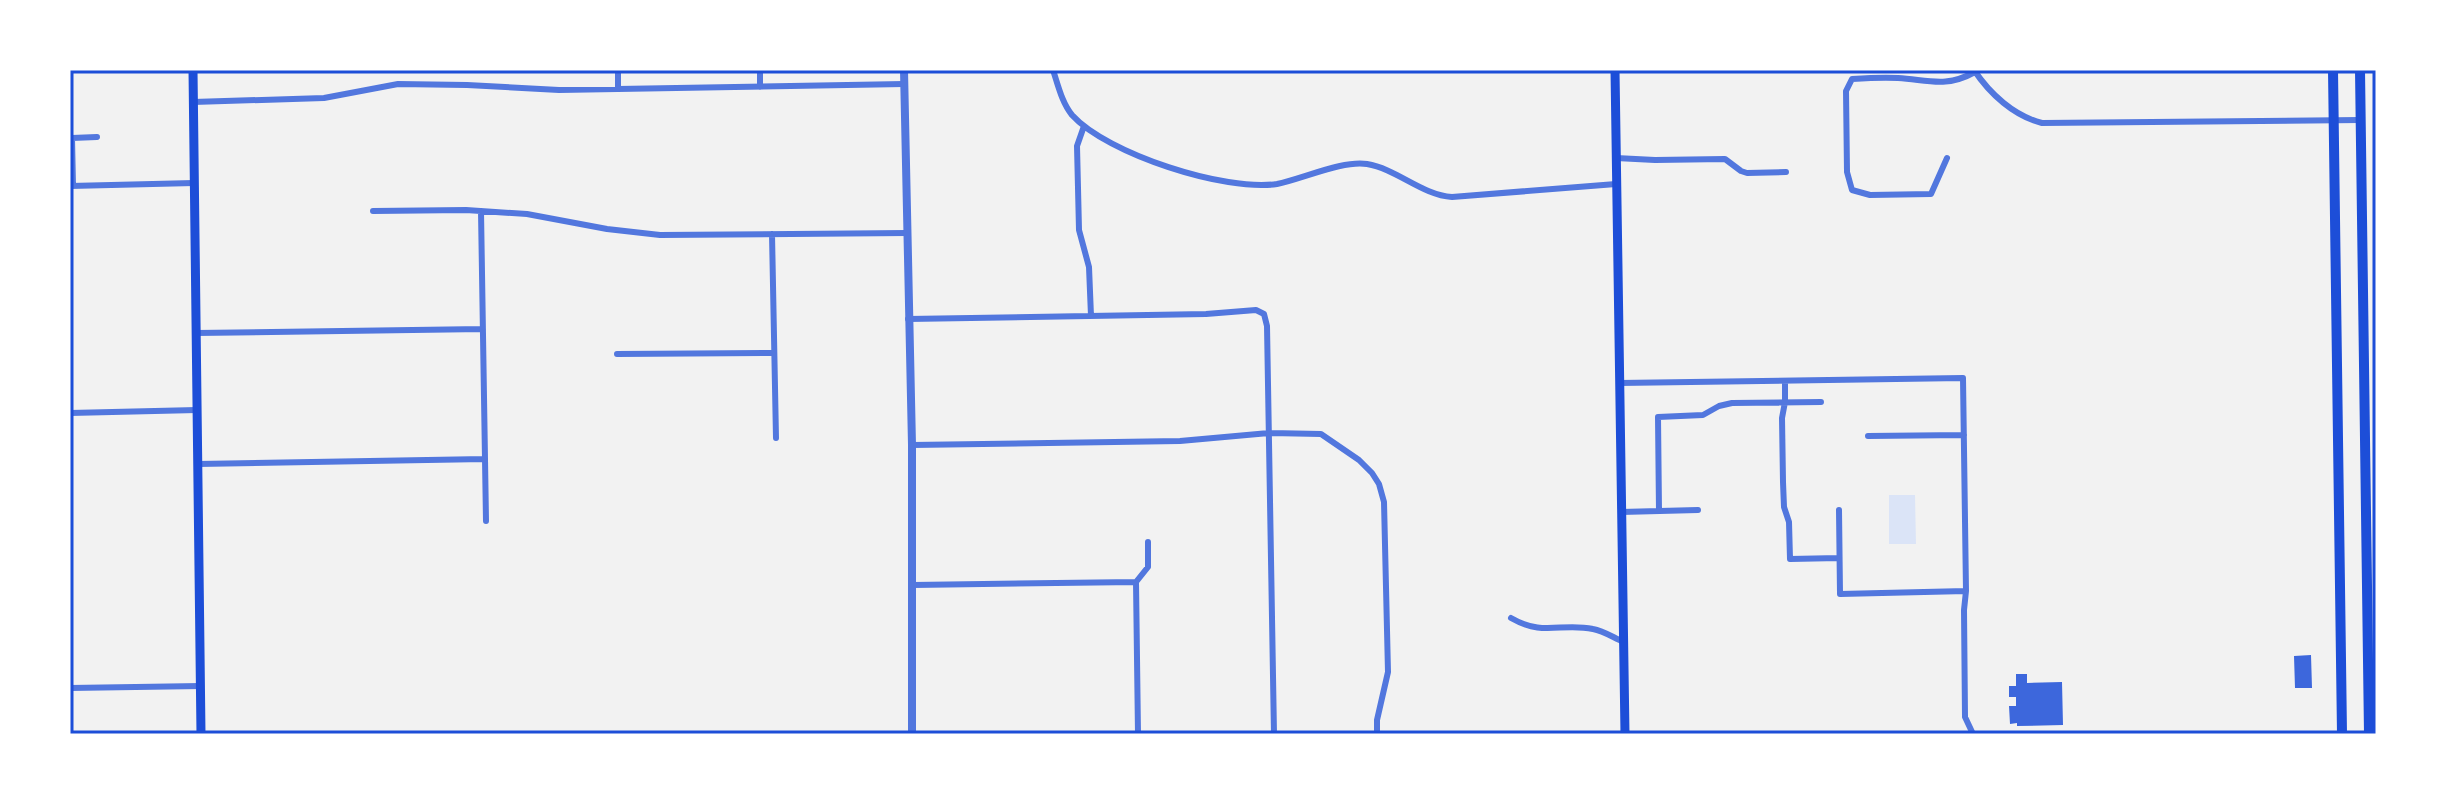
<svg xmlns="http://www.w3.org/2000/svg" width="2446" height="804" font-family="Overpass,sans-serif">
	<rect width="100%" height="100%" fill="#f2f2f2"/>
	<path fill="#dbe4f7" d="M1889,495H1915L1916,544H1889Z"/>
	<path fill="#3d67dc" d="M2311,655L2312,688H2295L2294,656Z
		M2016,674H2027V683L2062,682L2063,725L2017,726V723L2010,724L2009,706H2016V697H2009V686H2016Z"/>
	<g fill="none" stroke-linecap="round" stroke-linejoin="round">
		<path stroke="#5277de" stroke-width="6" d="M760,70V87
			M1053,70C1058,85 1062,103 1072,115C1107,154 1226,192 1277,184C1302,179 1343,160 1367,164C1397,169 1422,195 1452,197L1616,184
			M1974,70C1990,94 2014,116 2042,123L2360,120
			M618,89V70
			M193,102L324,98L398,84L467,85L559,90L904,84
			M1084,126L1077,146L1079,230L1089,267L1091,316
			M1616,158L1655,160L1725,159L1741,171L1747,173L1786,172
			M1947,158L1931,194L1870,195L1852,190L1847,172L1846,91L1852,79C1867,78 1883,77 1898,78C1929,80 1946,88 1975,72
			M70,186L194,183
			M73,186L72,138L97,137
			M373,211L466,210L527,214L607,229L660,235L907,233
			M481,211L486,521
			M772,234L776,438
			M908,319L1206,314L1256,310L1264,314L1267,326L1274,734
			M196,333L483,329
			M617,354L774,353
			M1785,381V402L1782,418L1783,482L1784,507L1789,522L1790,559L1839,558
			M1619,383L1963,378L1966,591L1964,610L1965,717L1973,734
			M70,413L197,410
			M1868,436L1964,435
			M912,445L1180,441L1269,433L1321,434L1359,460L1372,473L1379,484L1384,502L1388,672L1377,720V734
			M198,464L485,459
			M1839,510L1840,594L1966,591
			M1659,511L1658,417L1703,415L1719,406L1732,403L1821,402
			M1621,512L1698,510
			M913,585L1136,582
			M1511,618C1544,637 1561,622 1593,629C1604,631 1614,638 1624,642
			M70,688L201,686
			M1138,734L1136,582L1148,567V542"/>
		<path stroke="#5277de" stroke-width="8" d="M904,70L912,445V734"/>
		<path stroke="#1d4ed8" stroke-width="9" d="M193,70L201,734
			M1615,70L1625,734"/>
		<path stroke="#1d4ed8" stroke-width="10" d="M2333,70L2342,734
			M2360,70L2369,734"/>
	</g>
	<rect width="2446" height="804" fill="none" stroke="#ffffff" stroke-width="144"/>
	<rect x="72" y="72" width="2302" height="660" fill="none" stroke="#1d4ed8" stroke-width="3"/>
</svg>
